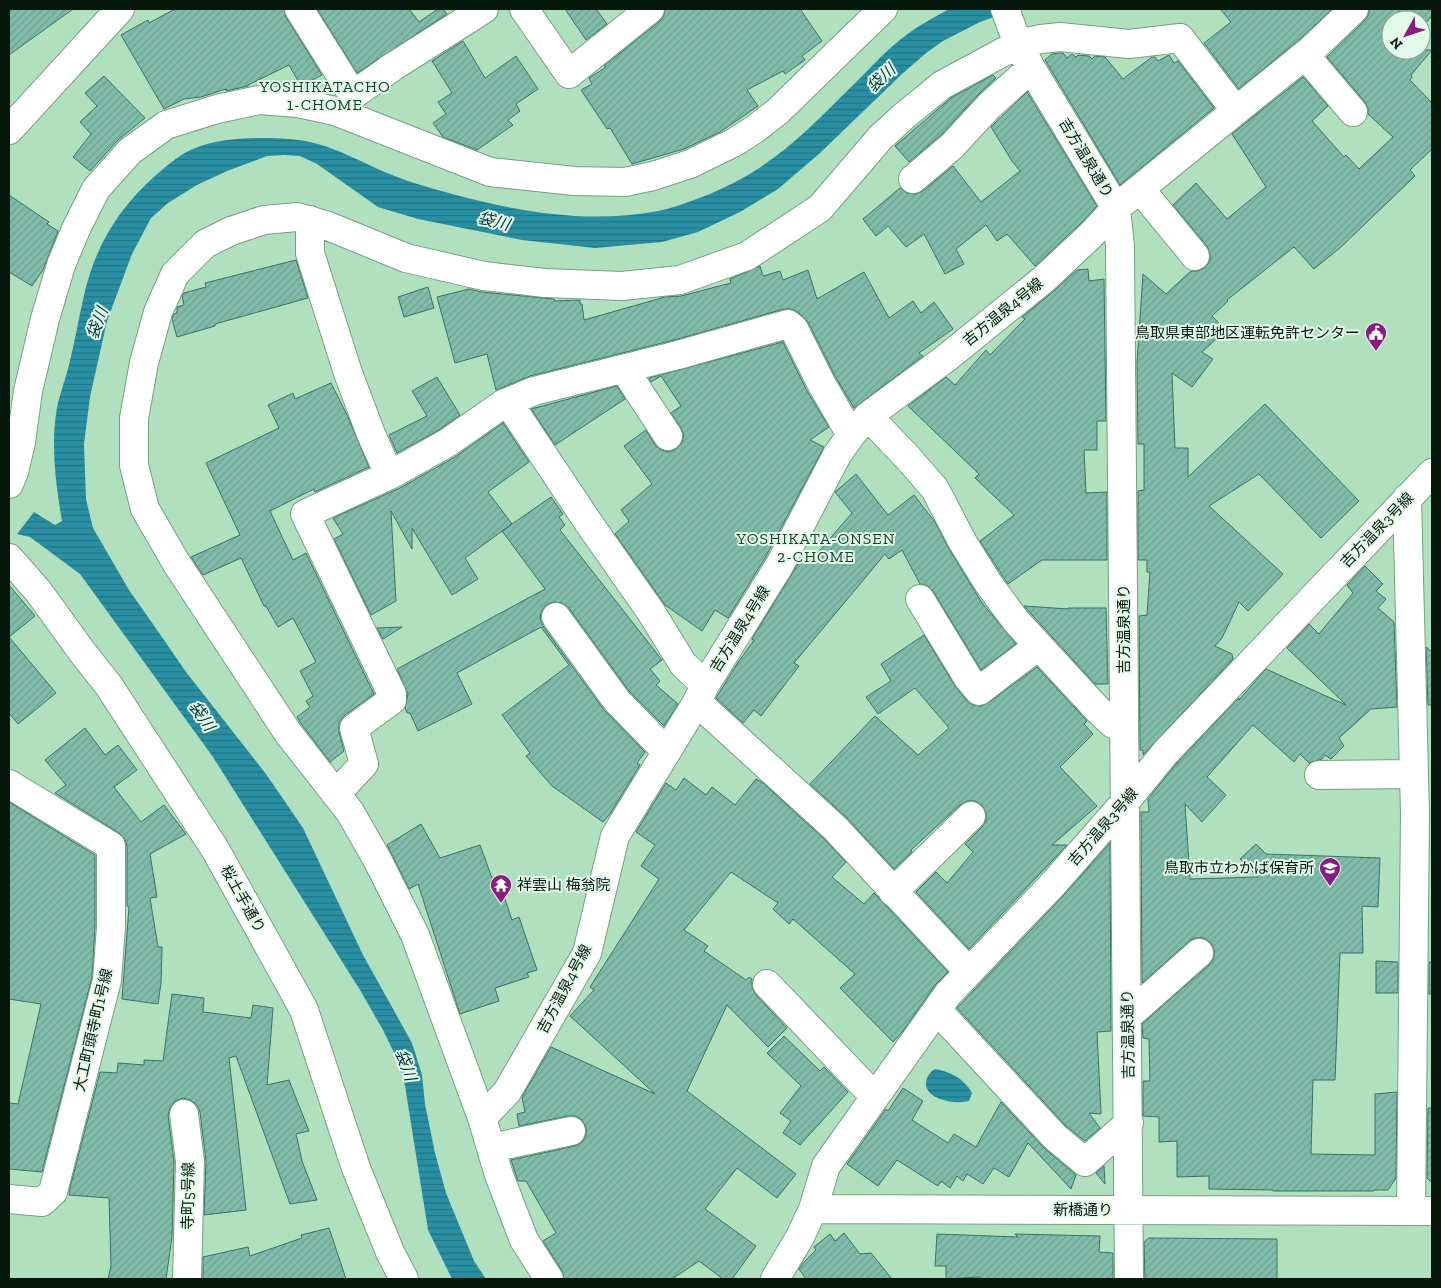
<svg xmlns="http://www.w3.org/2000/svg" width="1441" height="1288" font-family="'Zilla Slab','Noto Sans JP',serif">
	<defs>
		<pattern id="water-rules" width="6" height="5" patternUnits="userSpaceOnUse" patternTransform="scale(1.25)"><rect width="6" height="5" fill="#298fa3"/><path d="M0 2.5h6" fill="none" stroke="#217483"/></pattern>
		<pattern id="building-hatch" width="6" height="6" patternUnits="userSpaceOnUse" patternTransform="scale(1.25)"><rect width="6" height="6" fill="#81bcab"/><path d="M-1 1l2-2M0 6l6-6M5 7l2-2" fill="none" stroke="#6ea192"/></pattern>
	</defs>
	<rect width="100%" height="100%" fill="#b1e0bf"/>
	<path fill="url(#water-rules)" d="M949,9H1016L980,22L943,41L926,53L902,74L820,153L778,189L740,212L698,232L662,242L595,248L522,240L418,219L378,207L317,164L300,156L285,155L267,156L227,171L197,185L168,203L151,218L132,254L107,321L90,397L84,444L86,499L93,528L129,590L155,627L186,672L266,774L303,828L363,955L412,1043L422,1075L425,1104L435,1153L446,1193L474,1261L486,1279H452L428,1230L405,1086L400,1065L383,1030L360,990L213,757L80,574L30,537L17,534L34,512L55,525L62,521C56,486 51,449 56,414C58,398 65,381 69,365C75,341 79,316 85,291C97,243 119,208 156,175C169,164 181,153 198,147C225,136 281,136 310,142C339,148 364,164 392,175C411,183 432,188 452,194C519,212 588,224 658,211C670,209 682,204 694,200C716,192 737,182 756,170C791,148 822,116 851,87C868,71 883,53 901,39C916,27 933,18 949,9Z
		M935,1069C949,1071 965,1079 972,1093L969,1101C956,1105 919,1099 927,1078C929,1074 931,1071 935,1069Z"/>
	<path fill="url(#building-hatch)" stroke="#397364" d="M9,9H73L9,55Z
		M175,9H284L286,17L322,75L301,86L289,65L248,85V86L226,91V89L201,97L184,99L164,109L121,35L148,20L149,23Z
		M317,9H409L419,22L438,9H443L447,14L357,73Z
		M565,9H596L607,24L586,40Z
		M665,9H800L822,41L802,56L805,60L785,74L783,71L747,90L758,106L720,132L684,149L632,164L610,128L607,129L581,90L592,84L589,78L606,67L604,66L660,21L664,15Z
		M1220,9H1332L1301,38L1239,89L1204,43L1231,22Z
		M1369,9H1432V16L1421,28V20H1391V50H1432L1411,75L1412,77L1410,80L1432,103V149L1410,170L1415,176L1341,247L1314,269L1294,247L1227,300L1228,301L1212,316L1226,330L1202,352L1213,359L1192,387L1172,373L1175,448H1188V477L1265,404L1359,501L1321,538L1259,474L1209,506L1283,574L1248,611L1239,602L1222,638L1215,646L1232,654L1233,659L1143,755V750H1140L1139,616L1147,615L1150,572H1147V560H1138V491L1144,490V444H1138L1137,362L1143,274L1166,294L1191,271H1198L1205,268L1210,261V254L1207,246L1173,205L1196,183L1227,219L1266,187L1232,134L1303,77L1328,106L1312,121L1344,157L1346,155L1359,169L1393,137L1368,114V109L1365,102L1327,57L1365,20L1369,14Z
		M463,41L485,78L516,56L538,89L516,104L520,111L508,120L513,125L477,150L443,137L433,123L446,114L438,102L452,93L432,61Z
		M1060,53H1063L1067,58L1072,54L1076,57L1078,55L1089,56L1092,59L1095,56L1105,57L1123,79L1152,57H1155L1158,61L1169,55L1174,63L1178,61L1214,108L1120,185L1045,60L1052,54Z
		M993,75L996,78L978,95L941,135L909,162L895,146L951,98Z
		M104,76L145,118L118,140L90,171L73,157L91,134L80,122L97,106L85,93Z
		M1027,92L1097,206L1080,224L1035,266L1007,234L997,241L986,225L956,249L964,264L945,274L924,234L906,247L888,226L876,236L863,219L900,188L907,193L916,194L923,191L953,166L981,202L1020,171L1012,161L991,127Z
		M9,195L49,222L47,224L58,231L43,270L32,286L9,272Z
		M296,260L308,298L215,324V326L177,337L172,319L174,314L177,313V307L184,305L182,296L184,293L206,287L205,283Z
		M760,266L763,276L780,271L783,280L808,270L817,299L864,272L889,318L913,301L921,313L934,302L953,329L919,353L923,356L854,408L835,376L808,322L798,312L791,309H784L674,340L530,376L496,390L487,354L455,363L437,297L469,289L482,292L554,299L555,301L580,300V304H582L584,320L665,297L681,296L731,283L730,279Z
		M1088,269L1089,281L1104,279L1106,421H1097V450H1084L1086,493L1107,492V560H1042L1008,584L980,541L1014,515L975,478L979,474L908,406L946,377L955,385L986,350L990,355L1025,319L1022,317L1054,291L1077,270Z
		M428,287L434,308L404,317L398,297Z
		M783,342L807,391L829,427L810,440L824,447L765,558L728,618L715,610L702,631L665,605L615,534L629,521L621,510L652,484L624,446L646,430L655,445L661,450L669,452L676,449L682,443L684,435L681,428L671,413L681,406L661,376L651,382L649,378Z
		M437,377L460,415L439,430L397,453L389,435L427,416L412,391Z
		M331,383L348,417L369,467L315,492L314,489L270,511L293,560L306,553L374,694L345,715L339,722V732L344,751L330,762L302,725L297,717L310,707L306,701L313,696L300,671L316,662L293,618L278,627L266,606H264L241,558L203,575L191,557L240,535L206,463L279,428L268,405L293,393L295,399Z
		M617,386L625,399L555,445L531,409Z
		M503,423L529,462L488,492L512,524L465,558L478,579L452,595L412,528V549L391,511L396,601L371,615L334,539L343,534L333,518L400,488L455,457Z
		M856,474L888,515L914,495L935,522L949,549L982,603L1016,644L981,670L933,591L928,586L920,584L902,550L889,559L885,554L794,663L799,666L761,716L754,710L743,723L716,698L737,664L754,640L752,639L801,559L808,564L852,513L835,492Z
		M551,497L563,514L559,517L565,525L560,530L662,660L650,669L660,681L656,685L678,704L664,726L629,691L568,607L562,603L554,602L547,604L542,610L540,618L543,626L604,710L645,752L637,763L640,765L610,814L603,822L552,786L526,756L530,753L502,715L569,665L541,627L457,673L472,704L418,731L410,713H407L405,708L408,694L397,669L545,589L502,531Z
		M1365,566L1383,584L1376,591L1386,599L1378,608L1394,622L1397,707L1371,709L1339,738L1344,746L1331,759L1325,755L1322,759L1309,763L1300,754L1294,762L1253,725L1207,777L1226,795L1202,822L1185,804L1190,879L1258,877L1240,859L1256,844L1266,854L1380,858L1378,907L1362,906L1363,953H1340L1335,1080H1313L1311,1154L1375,1155V1094L1397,1092L1396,1178L1388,1190H1374V1191H1273V1190L1209,1189V1176L1177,1177V1141L1159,1142V1117L1143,1116V1081H1150L1149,1039L1143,1038L1142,1024L1209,965L1214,958V950L1211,943L1204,938H1195L1189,941L1142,983L1141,812H1149L1148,799L1177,763L1239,698V700L1266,669L1346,705L1287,648L1309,624L1319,634L1353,593L1347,585Z
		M9,585L35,616L9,637L56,693L18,724L9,713Z
		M1024,606L1068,609V608H1106L1108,684H1095Z
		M402,627L383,639L377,628Z
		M924,635L955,686L967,701L973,705L981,706L988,703L1037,667L1087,721L1084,724L1093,734L1060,767L1097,806L1052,845H1067L969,949L916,892L936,872L947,883L973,852L965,844L982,827L986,821V813L982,805L975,801H967L960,805L911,850L912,852L894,869L846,817L810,784L875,716L918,755L949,728L915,688L878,714L866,697L891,681L881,664Z
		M1426,647L1432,652V705H1428Z
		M85,728L105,755L118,745L137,770L114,787L141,822L164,805L186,834L150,854L157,897L150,898L158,947H162L161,983L158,1004L122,999L129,907L127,906V846L125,839L119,833L55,793L66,785L45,760Z
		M684,778L706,795L712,787L735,805L756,779L763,783L824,839L846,862L832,877L864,904L874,893L948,972L935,985L903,1031L893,1042L840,988L855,974L793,919L789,924L773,909L778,903L731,872L684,930L708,946L704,951L746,980L749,977L752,979V987L756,995L787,1028L768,1047L727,1005L687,1091L796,1174L777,1198L737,1168L705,1209L756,1246L732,1279H723L699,1261L672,1279H564L562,1271L543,1241L556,1233L526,1181H518L511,1160L575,1146L582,1142L586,1136V1127L582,1120L576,1116H568L519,1126L517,1114L525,1112L522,1097L551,1047L655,1094L570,1016L594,990L590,987L659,879L641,866L655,845L636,832L666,783L676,790Z
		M9,802L95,855V926L92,977L42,1172L9,1169V1103L18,1104L41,1004L9,999Z
		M421,824L440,858L480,845L492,878L497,876L512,920L519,917L537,970L527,973L529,977L495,988L499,1001L460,1014L418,884L409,889L387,845Z
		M1110,843L1111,1031L1097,1032L1101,1114L1089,1113L1100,1128L1085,1141L1066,1126L957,1008L1065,894Z
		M1376,961L1398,962V993H1376Z
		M1429,962H1432V994H1429Z
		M172,994L204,998L203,1012L251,1018L253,1005L273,1008L267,1085L289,1080L309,1131L296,1134L302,1161L317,1200L290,1204L236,1056L229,1058L246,1210L204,1215L206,1161L200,1112L197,1105L190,1100L183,1098L175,1101L170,1108L168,1115L174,1162L172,1237L166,1279H108L111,1266L109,1198L69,1195L70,1188L100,1072L117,1073L118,1063L144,1065V1060L163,1061Z
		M784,1036L820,1071L824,1067L848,1092L800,1145L783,1133L791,1121L780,1113L801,1086L767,1053Z
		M903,1088L923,1101L912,1120L948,1143L954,1134L976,1147L1001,1102L1044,1148L1076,1175L1071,1189L1028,1143L1009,1177L994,1168L983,1184L967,1174L963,1181L957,1176L950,1188L941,1181L938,1186L897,1160L878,1186L847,1164L886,1109L888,1111Z
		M1428,1108H1432V1183L1427,1178Z
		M1104,1166L1105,1184L1096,1173Z
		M329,1228L346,1279H203V1257L248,1247L250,1256L302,1238L301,1235Z
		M844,1233L860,1254L871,1253L892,1279H806L799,1269L804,1262L816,1250L814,1247L830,1234L835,1241Z
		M937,1234L1018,1237L1015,1234L1100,1236L1099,1252L1113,1253V1279H980V1277L946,1279V1266H935Z
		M1149,1238L1277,1239V1279H1145L1144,1242Z"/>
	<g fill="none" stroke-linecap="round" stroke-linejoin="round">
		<g stroke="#74a182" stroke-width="30">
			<path id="minor" d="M299,9L353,95L394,66L484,9
				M524,9L569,74L650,9
				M1005,9L1018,44L1031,68L1116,208L1120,246L1129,1279
				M1305,55L1353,112
				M913,179L952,146L989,106L1031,68
				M1140,189L1195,256
				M310,220V253L348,373L371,434L383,461L392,474
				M624,369L668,436
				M508,402L588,522L651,612L683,664L705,685
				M868,416L908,458L935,489L962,541L988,583L1016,621L1098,710L1113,724L1124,728
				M9,484L14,472L21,442L28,391L45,319L61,265L76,229L96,189L130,151L166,125L217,109L259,100L298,103L335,111L490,172L574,181L625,182L653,176L690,164L735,142L755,129L777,112L883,9
				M1407,498L1415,814L1411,1210
				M9,558L38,591L83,653L109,686L215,849L304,1010L356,1168L390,1252L404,1279
				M920,599L968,678L979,691L1038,646
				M556,617L617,701L666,751
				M697,702L835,828L969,972
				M1319,775L1414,774
				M9,784L111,846V927L107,980L53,1192L42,1202L9,1199
				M336,794L364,764L354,728L392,700V694L305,514L392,474L447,443L503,404L534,391L678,355L788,324L794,329L821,383L851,435
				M893,892L971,816
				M767,984L875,1097
				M937,1010L1055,1137L1085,1162L1129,1123
				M1128,1016L1199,953
				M184,1114L190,1161L187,1279
				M482,1118L415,935L378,861L350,812L288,733L177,564L145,509L134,465V418L144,363L158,312L175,274L205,244L231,231L264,220L297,217L328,226L406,258L484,276L545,283L622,286L680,280L747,256L820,208L880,138L904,116L942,85L1018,44L1041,39L1060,37L1129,44L1180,38L1236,111
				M491,1148L571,1131
				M813,1209L1432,1211
				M549,1279L524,1240L499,1175L482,1118L507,1092L587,953L615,836L697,702L705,685L779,566L837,455L851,435L868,416L945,359L1044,279L1091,235L1116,208L1311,50L1354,9
				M775,1279L800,1237L813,1209L826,1166L948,994L1054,883L1126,801L1165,753L1432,473"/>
		</g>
		<g stroke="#74a182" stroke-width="30">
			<path id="major" d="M9,130L120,9"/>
		</g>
		<use href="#minor" stroke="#fff" stroke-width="28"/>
		<use href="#major" stroke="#fff" stroke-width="28"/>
	</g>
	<defs>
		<g id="civic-pin" transform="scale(1.125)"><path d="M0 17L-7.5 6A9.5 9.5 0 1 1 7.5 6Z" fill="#8c1b7e" stroke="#e3fae9"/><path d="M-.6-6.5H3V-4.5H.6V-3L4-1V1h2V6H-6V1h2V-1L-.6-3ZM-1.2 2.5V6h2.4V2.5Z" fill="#fff"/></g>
		<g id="school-pin" transform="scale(1.125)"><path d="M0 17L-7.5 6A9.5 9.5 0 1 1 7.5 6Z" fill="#8c1b7e" stroke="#e3fae9"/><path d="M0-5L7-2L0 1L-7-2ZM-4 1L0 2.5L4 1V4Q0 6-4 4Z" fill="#fff"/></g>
		<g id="temple-pin" transform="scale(1.125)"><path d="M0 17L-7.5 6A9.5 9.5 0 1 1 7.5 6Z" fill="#8c1b7e" stroke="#e3fae9"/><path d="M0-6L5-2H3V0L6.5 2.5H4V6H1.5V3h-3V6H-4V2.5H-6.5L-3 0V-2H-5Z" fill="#fff"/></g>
	</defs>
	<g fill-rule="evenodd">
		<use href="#civic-pin" x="1376" y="333"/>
		<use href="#school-pin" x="1330" y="868"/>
		<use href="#temple-pin" x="501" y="885"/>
	</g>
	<g text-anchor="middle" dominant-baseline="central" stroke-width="4" stroke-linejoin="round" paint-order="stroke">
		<g font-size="15" fill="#06170c" stroke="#e3fae9">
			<text transform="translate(1086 158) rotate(59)">吉方温泉通り</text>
			<text transform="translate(1003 312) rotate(-39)">吉方温泉4号線</text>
			<text transform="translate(1377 530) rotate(-46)">吉方温泉3号線</text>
			<text transform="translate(740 629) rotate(-58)">吉方温泉4号線</text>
			<text transform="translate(1124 629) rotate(-90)">吉方温泉通り</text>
			<text transform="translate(1103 827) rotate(-49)">吉方温泉3号線</text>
			<text transform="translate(243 899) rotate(61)">桜土手通り</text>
			<text transform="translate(564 989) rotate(-62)">吉方温泉4号線</text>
			<text transform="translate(93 1030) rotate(-77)">大工町頭寺町1号線</text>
			<text transform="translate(1128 1034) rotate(-91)">吉方温泉通り</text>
			<text transform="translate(188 1196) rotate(-89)">寺町5号線</text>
			<text x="1083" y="1210">新橋通り</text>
		</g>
		<g font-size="15" fill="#06170c" stroke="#e3fae9" text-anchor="end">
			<text x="1360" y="333">鳥取県東部地区運転免許センター</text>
			<text x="1314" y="868">鳥取市立わかば保育所</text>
			<text x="517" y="885" text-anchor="start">祥雲山 梅翁院</text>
		</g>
		<g font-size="16" font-style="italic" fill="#002f38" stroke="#e3fae9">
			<text transform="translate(881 78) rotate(-43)">袋川</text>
			<text transform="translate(494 221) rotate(15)">袋川</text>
			<text transform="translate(97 323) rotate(-69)">袋川</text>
			<text transform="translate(202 716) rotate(56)">袋川</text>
			<text transform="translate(406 1065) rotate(70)">袋川</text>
		</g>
		<g font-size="16" letter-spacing="1" fill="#184329" stroke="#e3fae9">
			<text x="325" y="86">YOSHIKATACHO<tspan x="325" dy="18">1-CHOME</tspan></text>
			<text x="816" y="538">YOSHIKATA-ONSEN<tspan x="816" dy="18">2-CHOME</tspan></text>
		</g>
	</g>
	<rect width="1441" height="1288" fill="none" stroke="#06170c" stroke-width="20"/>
	<g transform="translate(1406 35) rotate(230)"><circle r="24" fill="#e3fae9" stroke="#8b9f91"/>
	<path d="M0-4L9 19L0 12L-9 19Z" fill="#8c1b7e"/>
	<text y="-8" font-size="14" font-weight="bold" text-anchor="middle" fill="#06170c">N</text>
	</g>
</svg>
